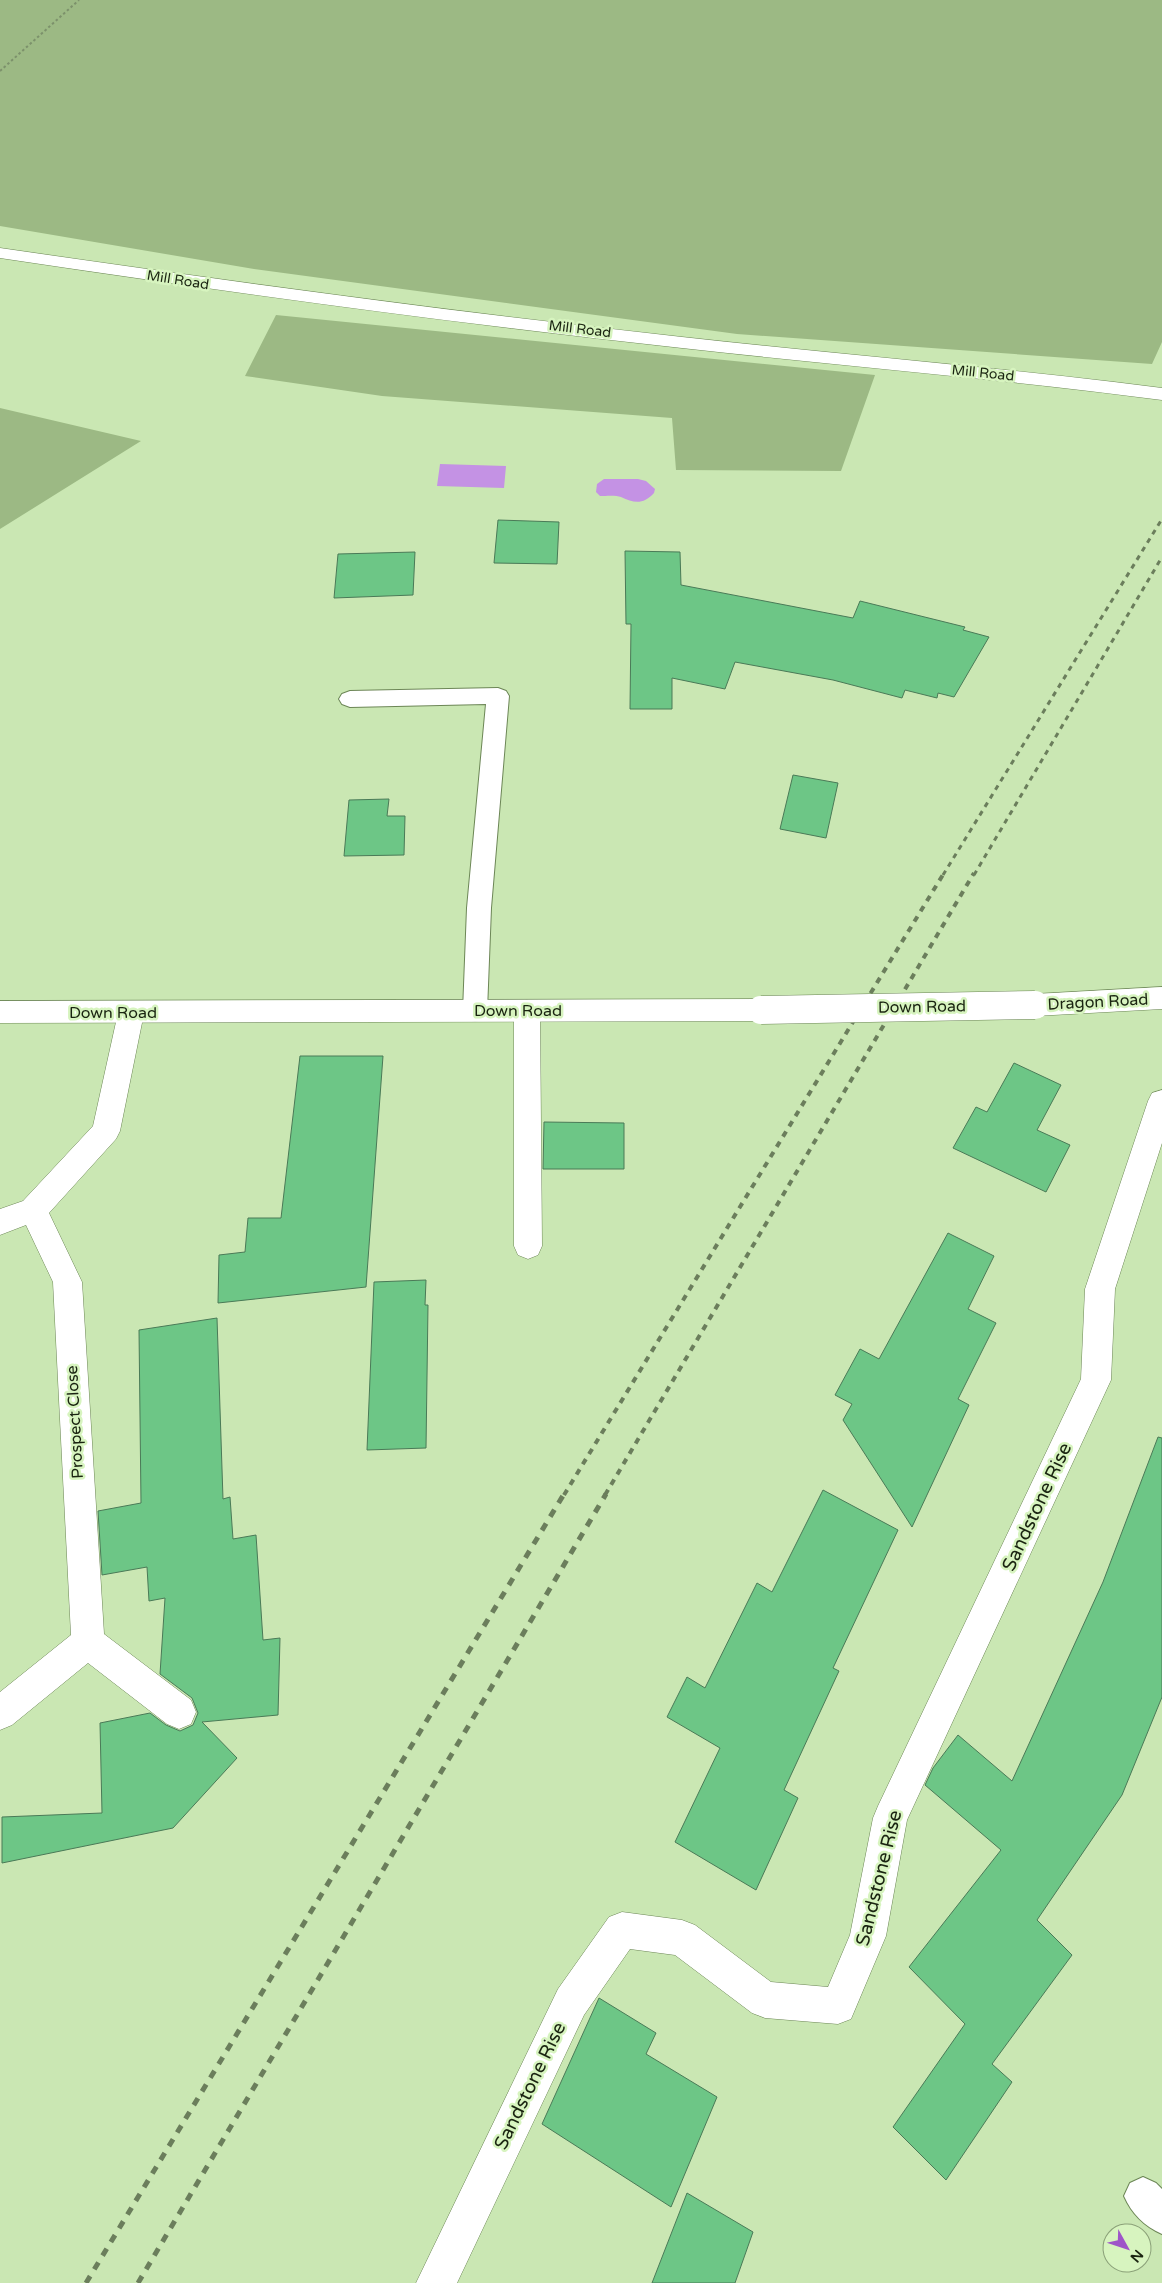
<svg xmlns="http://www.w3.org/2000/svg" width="1162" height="2283" font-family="'Varela Round',sans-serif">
	<rect width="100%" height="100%" fill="#cae7b3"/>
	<path fill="#9cb984" d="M0,0H1162V342L1152,364L737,334L254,269L0,226Z
		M276,315L875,375L841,471L676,470L672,418L382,396L245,376Z
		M0,408L141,441L0,529Z"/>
	<path fill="#c492e4" d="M440,464L506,466L504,488L437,486Z
		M604,479H638L646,481L655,489L654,493C643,505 634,503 621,497C616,495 606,496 600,496L596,492L597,484Z"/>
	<path fill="#6dc686" stroke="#4a7a57" d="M498,520L559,522L557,564L494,563Z
		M625,551L680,552L681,585L853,618L860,601L965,627L963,630L989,637L954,697L938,693L937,698L905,690L902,698L833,680L735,662L725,689L672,678V709H630L631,624H626Z
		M415,552L413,595L334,598L338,554Z
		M793,775L838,783L826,838L780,829Z
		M389,799L387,816H405L404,855L344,856L349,800Z
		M300,1056H383L366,1287L218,1303L219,1255L245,1252L248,1218H281Z
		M1014,1063L1061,1085L1037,1130L1070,1145L1046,1192L953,1148L976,1107L987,1112Z
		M544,1122L624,1123V1169H543Z
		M948,1233L994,1256L968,1309L996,1323L958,1399L969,1405L912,1527L843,1420L852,1404L835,1395L860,1349L879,1359Z
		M426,1280L425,1305H428L426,1448L367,1450L374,1282Z
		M217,1318L223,1499L230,1497L233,1539L256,1535L263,1640L280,1638L278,1715L202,1722L237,1758L173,1828L2,1863V1817L102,1813L100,1723L150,1713L166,1725L180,1731L193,1725L198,1713L192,1698L160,1674L165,1598L149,1601L147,1567L102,1575L98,1511L141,1503L139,1330Z
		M1158,1437L1162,1438V1697L1122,1795L1037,1920L1072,1955L992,2064L1012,2082L946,2180L893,2127L965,2024L909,1967L1001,1850L925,1785L933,1768L958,1735L1012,1781L1103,1582Z
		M823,1490L898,1530L833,1668L839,1671L784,1790L798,1798L756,1890L675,1842L720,1748L667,1717L687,1677L705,1688L757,1583L772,1592Z
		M599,1998L656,2033L646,2054L717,2097L671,2207L542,2124Z
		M687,2193L753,2232L735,2283H652Z"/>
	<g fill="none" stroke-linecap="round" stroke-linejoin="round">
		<g stroke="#6c8656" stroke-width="2">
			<path id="service" d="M498,688L506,691L509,696L491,908L487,1011L484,1018L475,1021L466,1018L463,1011L467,908L486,704L350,707L342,704L339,699L342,694L350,691Z
				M1143,2177L1156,2183L1162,2189V2234C1144,2226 1132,2214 1124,2196L1130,2183Z"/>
		</g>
		<g stroke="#6c8656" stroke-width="1">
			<path id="minor" d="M0,248C227,281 454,312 682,337C826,353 970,365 1114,382L1162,388V400C1003,379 842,366 682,348C454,323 227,292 0,258Z
				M527,1000L536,1003L540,1011L542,1246L538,1255L528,1259L518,1255L514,1246V1011L518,1003Z
				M131,1002L140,1005L144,1013L120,1131L116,1139L49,1213L82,1282L104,1634L191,1700L196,1712L191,1724L179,1729L167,1724L88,1663L12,1725L0,1730V1692L71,1635L53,1282L26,1225L0,1235V1209L23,1201L93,1126L118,1013L122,1005Z
				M1162,1090V1143L1115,1289L1111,1380L907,1820L886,1936L851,2019L838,2024L765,2018L752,2013L675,1955L630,1949L584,2015L457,2283H416L558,1989L609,1917L622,1912L682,1920L695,1925L771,1982L828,1987L850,1935L873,1818L878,1806L1081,1379L1085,1289L1148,1101L1152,1093Z"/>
		</g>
		<g stroke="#6c8656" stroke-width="1">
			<path id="tertiary" d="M1162,987V1009L1035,1016L1026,1012L1022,1005L1026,998L1035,994Z
				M761,999L770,1002L774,1010L770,1018L761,1021L0,1023V1001Z"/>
		</g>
		<path stroke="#7c916b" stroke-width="2" stroke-dasharray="2.5 2.5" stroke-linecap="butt" d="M0,71L79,0"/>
		<use href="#service" fill="#fff" fill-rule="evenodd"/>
		<use href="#minor" fill="#fff" fill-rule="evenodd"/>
		<use href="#tertiary" fill="#fff" fill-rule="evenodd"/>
		<path stroke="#6b7e5c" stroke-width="3" stroke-dasharray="5 5" stroke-linecap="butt" d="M943,875L1162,519
			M974,875L1162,557"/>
		<path stroke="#6b7e5c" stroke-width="4" stroke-dasharray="6 6" stroke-linecap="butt" d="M564,1495L944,873
			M605,1495L974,873"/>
		<path stroke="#6b7e5c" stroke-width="5" stroke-dasharray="8 8" stroke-linecap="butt" d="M86,2283L564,1494
			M138,2283L606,1494"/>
		<g stroke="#6c8656" stroke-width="29" stroke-linecap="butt">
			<path id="tertiary-bridge" d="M761,1010L1035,1005"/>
		</g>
		<use href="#tertiary-bridge" stroke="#fff" stroke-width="28"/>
	</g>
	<g text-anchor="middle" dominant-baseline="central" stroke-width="5" stroke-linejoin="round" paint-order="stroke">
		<g font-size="14" fill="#1a2411" stroke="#d7f4bf">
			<text transform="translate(178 280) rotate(9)">Mill Road</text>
			<text transform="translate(580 329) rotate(7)">Mill Road</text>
			<text transform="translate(983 373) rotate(6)">Mill Road</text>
		</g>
		<g font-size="16" fill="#1a2411" stroke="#d7f4bf">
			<text transform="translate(1098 1002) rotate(-3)">Dragon Road</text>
			<text transform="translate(922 1007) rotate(-1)">Down Road</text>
			<text x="518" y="1011">Down Road</text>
			<text x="113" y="1013">Down Road</text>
			<text transform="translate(75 1422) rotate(-93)">Prospect Close</text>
		</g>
		<g font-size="19" fill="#1a2411" stroke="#d7f4bf">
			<text transform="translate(1037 1507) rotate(-65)">Sandstone Rise</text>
			<text transform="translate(879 1878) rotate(-76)">Sandstone Rise</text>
			<text transform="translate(530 2086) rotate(-64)">Sandstone Rise</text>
		</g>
	</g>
	<g transform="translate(1127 2248) rotate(130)"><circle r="24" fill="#d7f4bf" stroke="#8ba179"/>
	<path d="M0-4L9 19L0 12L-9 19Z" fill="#9e55c8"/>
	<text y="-8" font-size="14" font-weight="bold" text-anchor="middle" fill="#1a2411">N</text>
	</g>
</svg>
